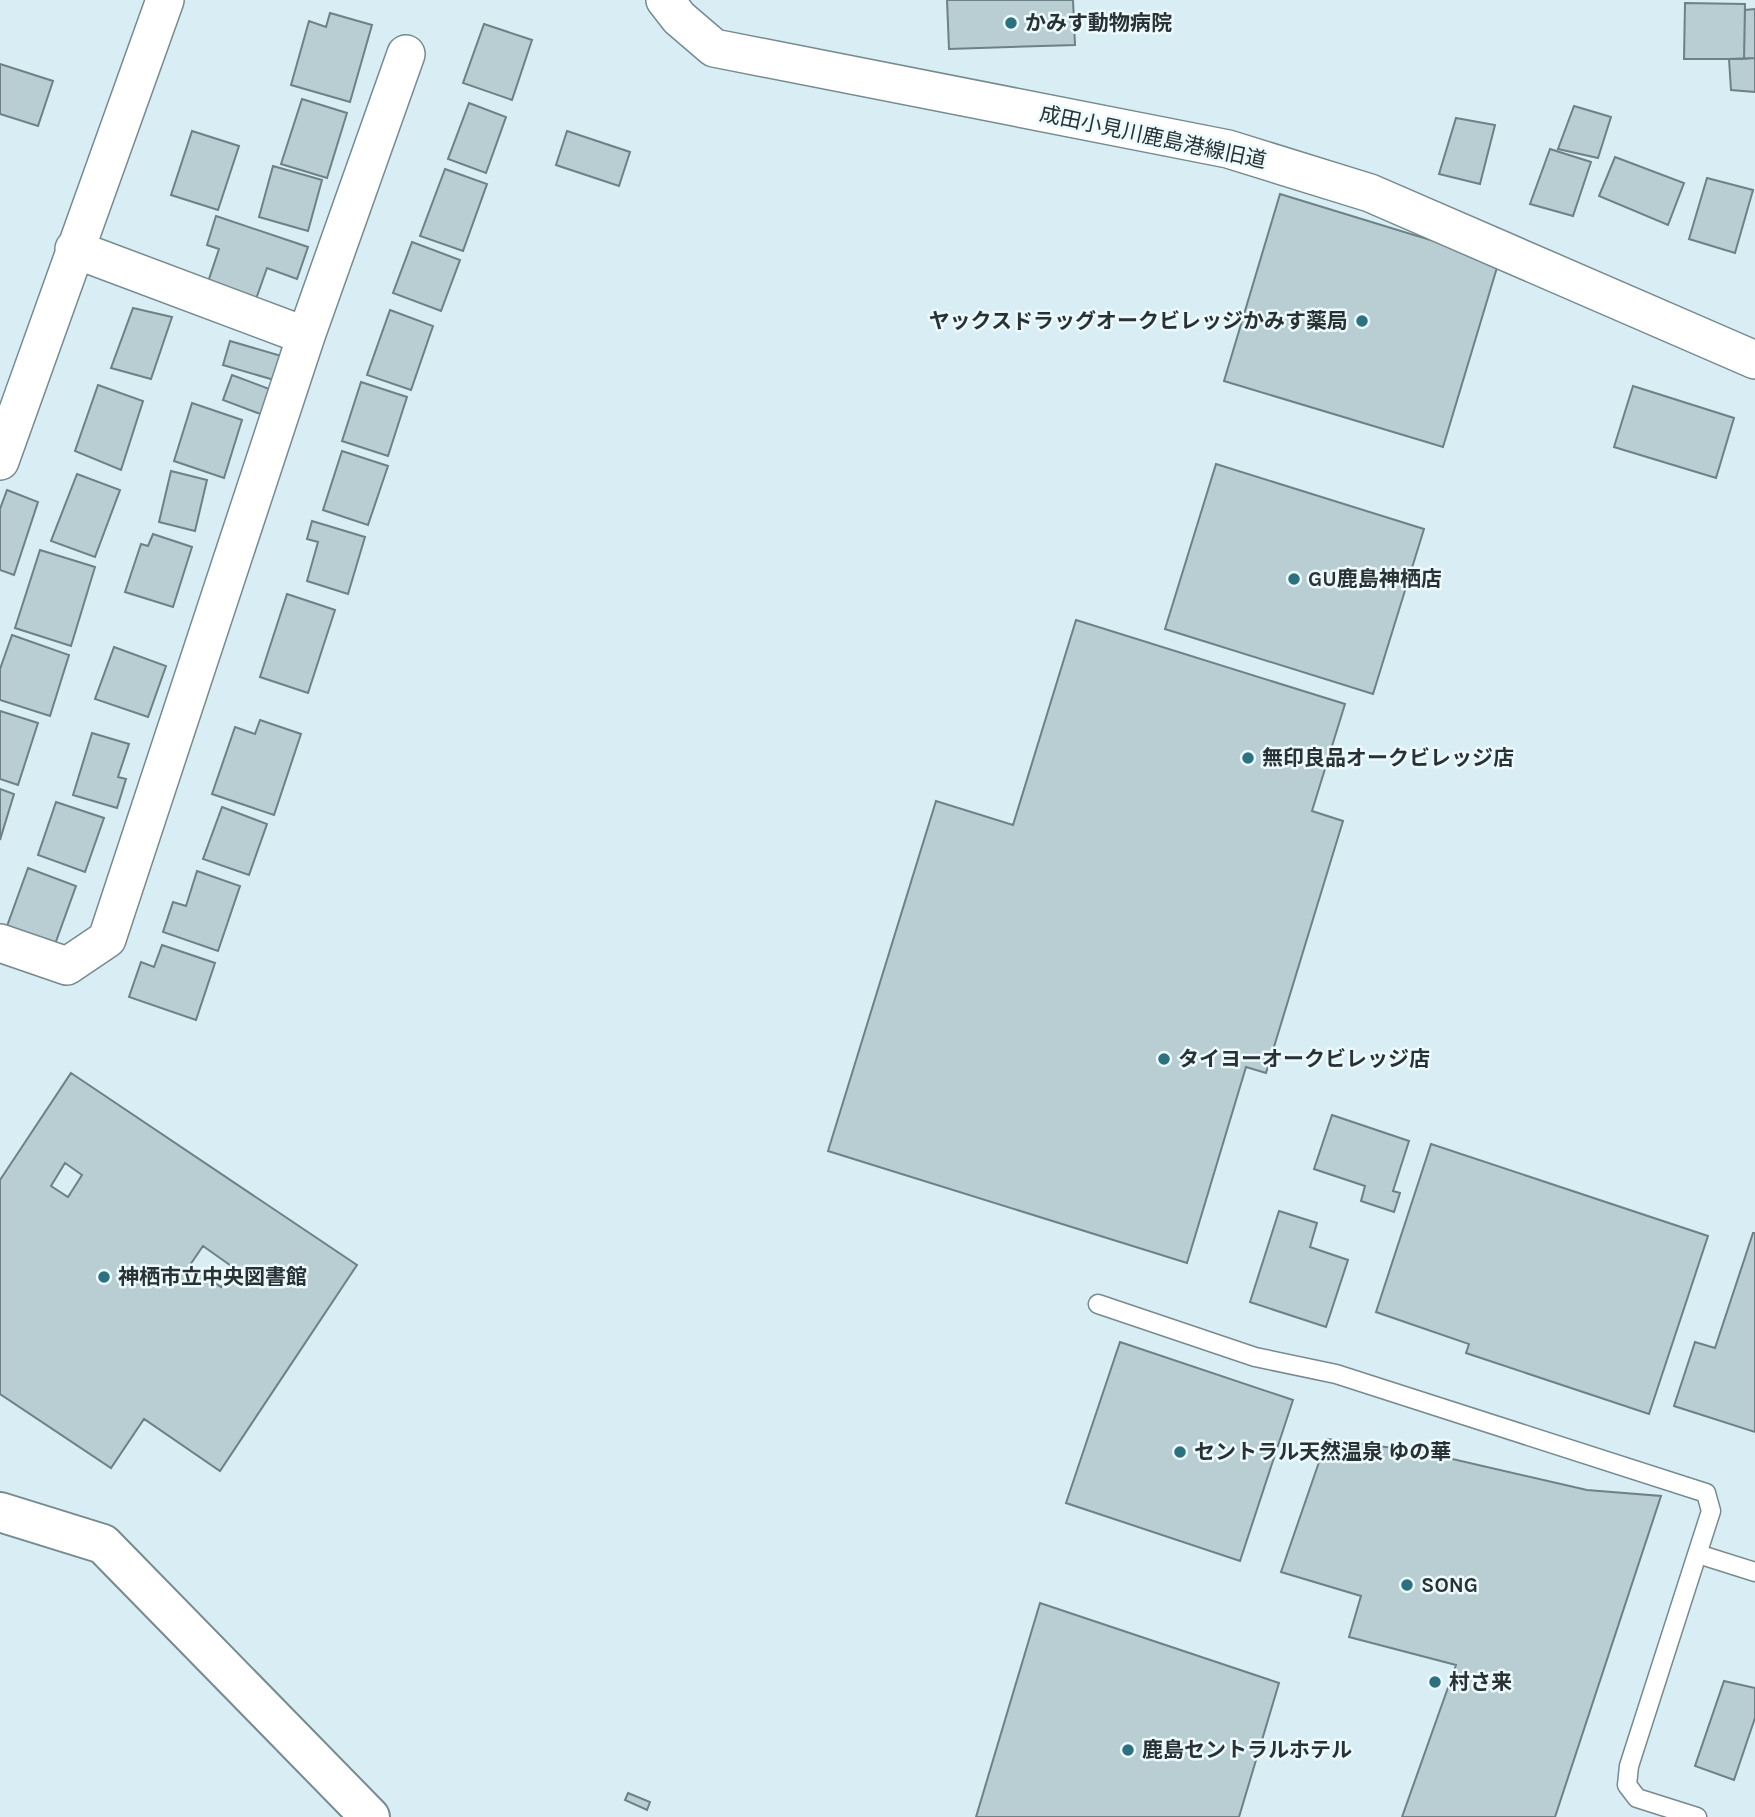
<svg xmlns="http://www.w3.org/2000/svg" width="1755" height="1817" font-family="Karla,'Noto Sans JP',sans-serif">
	<rect width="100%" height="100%" fill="#d8eef4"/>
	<path fill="#b8ced3" stroke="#6d8186" stroke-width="2" fill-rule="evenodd" d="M947,0H1073L1075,45L949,49Z
		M1685,3L1745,4L1744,59H1684Z
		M1755,9V58L1744,59L1745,10Z
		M330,13L372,25L350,102L291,85L309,21L326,27Z
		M484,24L532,40L512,100L463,83Z
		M1755,58V92L1731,90L1729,59Z
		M0,64L53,81L38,126L0,114Z
		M302,99L347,113L327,178L281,164Z
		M469,103L506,117L486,173L448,159Z
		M1574,106L1611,117L1598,158L1558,149Z
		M1456,118L1495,125L1480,184L1439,174Z
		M192,131L239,146L218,210L171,195Z
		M567,131L630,152L619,186L556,165Z
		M1550,149L1591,162L1573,216L1530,204Z
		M1615,157L1684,183L1668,225L1599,196Z
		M273,166L322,180L308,231L259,217Z
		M445,169L487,184L463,251L420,236Z
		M1707,178L1753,190L1735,253L1689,239Z
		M1280,194L1499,261L1443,447L1224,381Z
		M216,216L308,247L297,279L267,268L256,299L208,282L219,249L207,245Z
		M412,242L460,260L441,311L393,293Z
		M133,308L172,317L151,379L111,368Z
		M390,310L433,326L411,390L367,375Z
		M230,341L288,358L281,382L223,365Z
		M232,375L272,390L263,415L223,400Z
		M361,382L407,397L388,456L342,441Z
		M98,385L143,401L121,470L75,451Z
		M1633,386L1734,418L1716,478L1614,447Z
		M192,403L242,420L224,478L174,461Z
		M342,451L388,466L368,525L323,510Z
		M1216,464L1424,529L1373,694L1165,629Z
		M171,471L207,480L195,531L159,522Z
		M77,474L120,490L95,557L51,541Z
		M7,490L38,502L14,575L0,570V509Z
		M312,521L365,537L348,594L307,581L318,542L307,539Z
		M153,534L192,547L173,607L125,592L141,544L148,546Z
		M40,550L95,567L71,646L15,628Z
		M287,594L335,610L308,693L260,677Z
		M1076,620L1345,704L1312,811L1343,821L1266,1073L1246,1067L1187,1263L828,1151L936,801L1013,825Z
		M12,635L69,655L50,716L0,700V669Z
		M114,647L166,666L148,717L95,699Z
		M0,711L38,723L18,785L0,779Z
		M260,720L301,734L274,815L212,794L235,727L255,734Z
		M92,733L129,744L118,777L126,779L117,808L73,795Z
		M0,789L14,794L0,840Z
		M56,802L104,818L85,872L38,855Z
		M222,807L267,824L249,875L203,859Z
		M28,868L76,886L54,947L6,929Z
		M197,871L240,886L218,951L163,932L173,902L186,906Z
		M162,945L215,963L196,1020L129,997L141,962L154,967Z
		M71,1073L357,1265L220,1471L144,1419L111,1468L0,1394V1180ZM65,1163L82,1175L68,1197L51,1186ZM203,1246L234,1268L221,1287L190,1265Z
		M1332,1115L1409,1141L1393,1191L1400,1193L1394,1212L1361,1201L1365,1186L1314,1169Z
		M1431,1144L1708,1236L1649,1414L1466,1353L1469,1344L1376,1312Z
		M1279,1211L1317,1223L1310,1247L1348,1260L1326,1327L1250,1302Z
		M1753,1233H1755V1432L1674,1406L1695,1342L1715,1348Z
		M1120,1342L1293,1400L1240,1561L1066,1503Z
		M1327,1439L1422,1452L1587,1490L1661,1496L1555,1817H1402L1456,1665L1349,1637L1361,1596L1281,1572Z
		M1040,1603L1279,1683L1239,1817H976Z
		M1724,1681L1755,1688V1718L1734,1780L1695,1766Z
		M628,1793L650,1802L647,1810L625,1800Z"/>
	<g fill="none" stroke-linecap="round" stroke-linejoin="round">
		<g stroke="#768a8f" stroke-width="21">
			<path id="service" d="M1098,1304L1255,1357L1336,1374L1706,1493L1711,1511L1629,1766L1627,1785L1637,1798L1697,1817
				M1698,1554L1755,1572"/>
		</g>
		<g stroke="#768a8f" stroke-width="40">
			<path id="minor" d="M665,0L679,18L714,48L1228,149L1370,193L1755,360
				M74,249L306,336
				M0,461L165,0
				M0,943L67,966L107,939L306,336L406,54"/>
		</g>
		<g stroke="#768a8f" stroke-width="42">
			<path id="tertiary" d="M0,1512L103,1544L370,1817"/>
		</g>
		<use href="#service" stroke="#fff" stroke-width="18"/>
		<use href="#minor" stroke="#fff" stroke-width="37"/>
		<use href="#tertiary" stroke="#fff" stroke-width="38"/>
	</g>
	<g fill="#2c7180" stroke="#ecfafd" stroke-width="2.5">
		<circle cx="1011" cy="23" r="7"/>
		<circle cx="1362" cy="321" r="7"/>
		<circle cx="1294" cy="579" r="7"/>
		<circle cx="1248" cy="758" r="7"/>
		<circle cx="1164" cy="1059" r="7"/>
		<circle cx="104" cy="1277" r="7"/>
		<circle cx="1180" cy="1452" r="7"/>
		<circle cx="1407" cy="1585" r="7"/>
		<circle cx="1435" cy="1682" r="7"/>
		<circle cx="1128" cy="1750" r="7"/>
	</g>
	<g text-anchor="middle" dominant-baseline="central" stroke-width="5" stroke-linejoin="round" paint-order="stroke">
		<g font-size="21" font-weight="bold" fill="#283133" stroke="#ecfafd" text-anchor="start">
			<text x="1025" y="23">かみす動物病院</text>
			<text x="1348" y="321" text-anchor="end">ヤックスドラッグオークビレッジかみす薬局</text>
			<text x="1308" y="579">GU鹿島神栖店</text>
			<text x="1262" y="758">無印良品オークビレッジ店</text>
			<text x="1178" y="1059">タイヨーオークビレッジ店</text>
			<text x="118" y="1277">神栖市立中央図書館</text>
			<text x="1194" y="1452">セントラル天然温泉 ゆの華</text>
			<text x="1421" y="1585">SONG</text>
			<text x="1449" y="1682">村さ来</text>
			<text x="1142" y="1750">鹿島セントラルホテル</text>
		</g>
		<g font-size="21" fill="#283133" stroke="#ecfafd">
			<text transform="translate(1153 137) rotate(12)">成田小見川鹿島港線旧道</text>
		</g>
	</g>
</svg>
